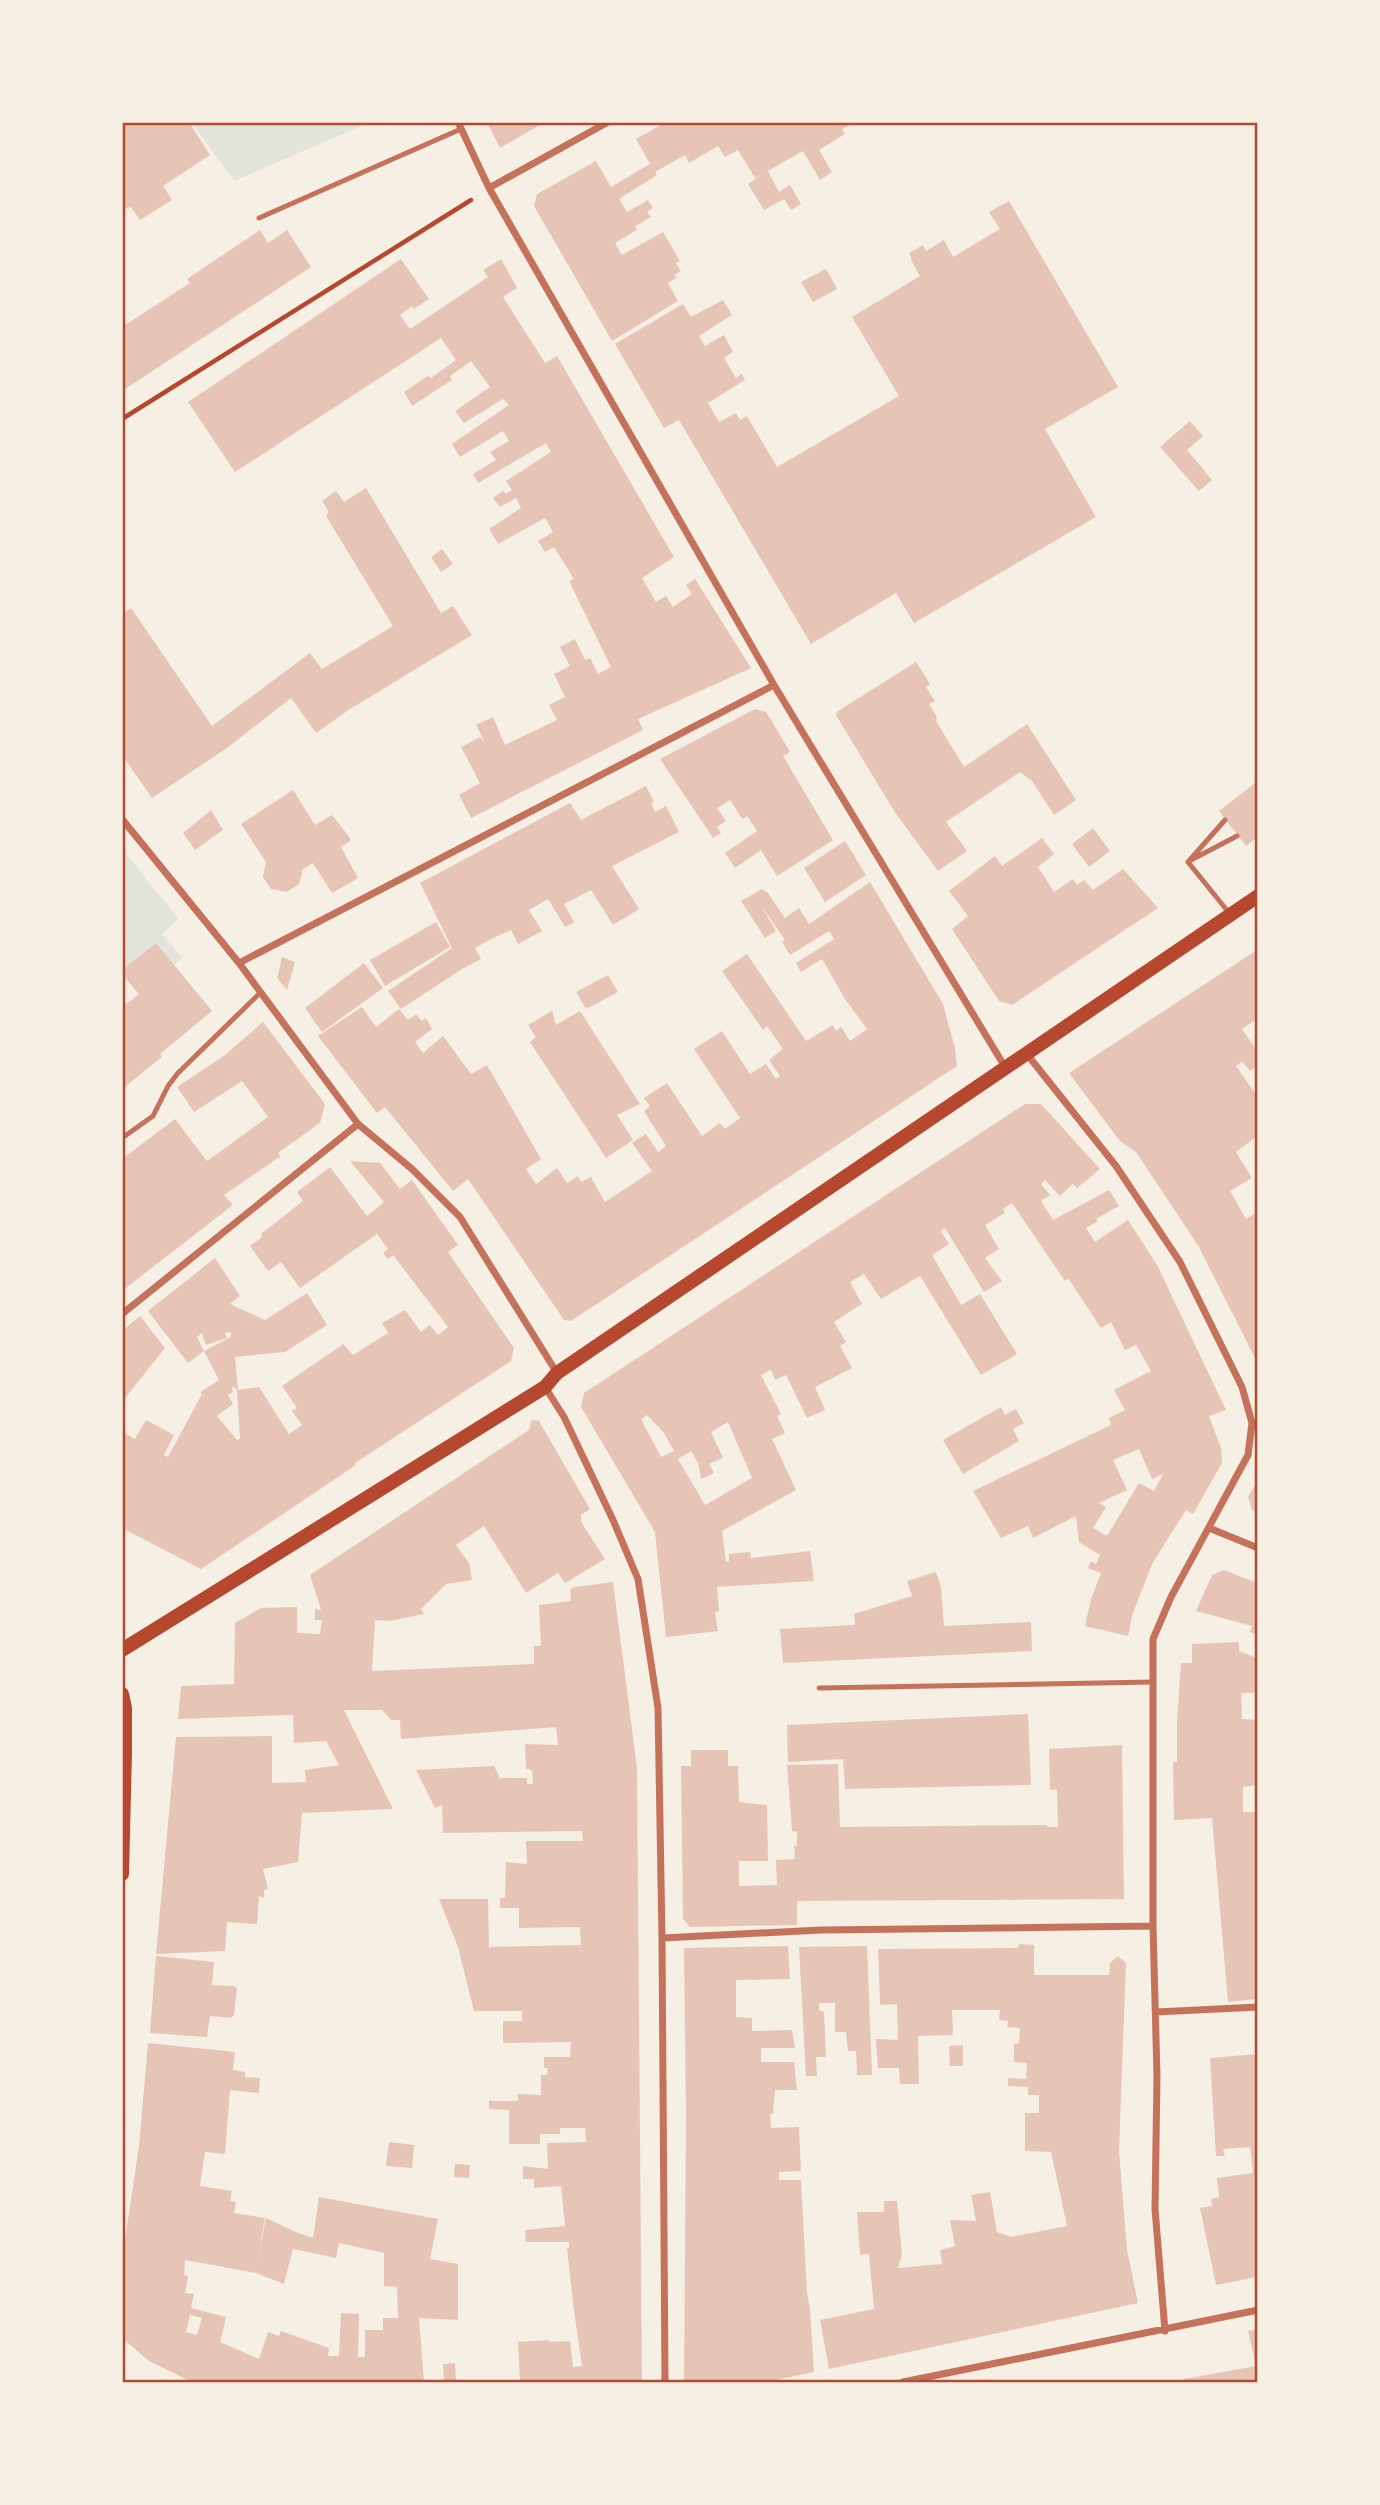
<svg xmlns="http://www.w3.org/2000/svg" width="1380" height="2505" font-family="'Golos Text',sans-serif">
	<rect width="100%" height="100%" fill="#f6efe4"/>
	<path fill="#e2e4dc" d="M192,123H368L234,181Z
		M122,849L179,919L162,934L182,958L174,965L156,943L123,970Z"/>
	<path fill="#e6c5b7" fill-rule="evenodd" d="M122,122H189L210,155L163,186L172,200L140,220L131,207L122,210Z
		M487,122H545L500,148Z
		M666,122H855L842,129L845,134L819,150L832,172L820,180L803,151L768,171L779,192L790,185L801,204L791,210L784,199L764,210L748,184L764,173L755,178L738,150L725,157L718,146L689,163L685,155L655,172L657,175L619,199L627,212L648,200L653,208L647,212L651,217L635,226L637,230L615,243L622,255L663,232L680,261L676,263L681,271L674,275L677,278L668,283L678,301L612,341L534,206L537,194L596,161L611,187L650,164L636,139Z
		M1009,201L1118,387L1045,429L1096,517L914,623L896,593L811,644L679,420L664,428L615,344L683,304L691,317L723,300L732,315L699,336L705,346L724,335L733,352L724,358L736,378L742,374L745,380L708,403L719,422L736,413L740,420L747,416L777,467L899,396L852,317L920,276L911,260L912,259L909,253L923,245L926,251L944,240L953,257L1000,229L989,212Z
		M260,230L268,243L287,230L311,267L122,391V327L190,283L187,279Z
		M401,259L429,299L414,309L412,306L400,315L410,329L488,277L483,270L501,259L517,288L503,297L545,363L557,356L674,557L642,578L656,602L666,596L673,607L692,594L686,585L695,579L751,668L638,719L643,730L471,818L459,795L480,783L461,747L480,737L485,742L476,725L493,717L505,745L557,720L549,705L565,697L554,674L570,666L560,647L575,639L585,660L590,658L598,674L611,667L569,581L574,579L554,547L545,552L538,541L553,532L545,518L498,544L489,529L521,508L516,498L500,507L493,498L503,491L506,494L512,490L506,481L551,452L546,443L478,483L473,474L496,460L490,452L509,441L503,431L460,457L452,444L509,405L503,399L464,423L455,411L490,387L471,361L450,376L452,380L412,406L404,392L428,376L431,378L456,360L441,338L235,472L188,402Z
		M826,269L837,289L813,302L801,282Z
		M1190,421L1203,436L1187,450L1212,480L1199,491L1160,447Z
		M366,488L441,613L453,606L472,635L350,709L316,733L291,698L227,748L152,798L122,755V614L131,608L212,726L310,653L322,669L393,626L326,516L329,512L322,501L336,491L344,502Z
		M442,549L453,564L441,572L431,557Z
		M916,662L930,684L926,687L935,701L929,704L937,717L936,721L964,767L1027,724L1076,800L1054,815L1032,781L1020,772L946,822L967,851L938,871L894,811L836,715L838,711Z
		M755,709L766,712L770,718L790,752L783,756L833,840L777,876L761,850L735,868L725,853L757,831L747,816L742,819L730,800L717,808L726,821L717,827L721,833L713,838L660,759Z
		M1255,783L1257,786V837L1246,846L1219,811Z
		M646,786L654,802L651,803L655,812L666,806L679,832L612,866L639,909L613,925L591,890L564,904L574,922L565,927L548,899L529,910L542,931L518,944L511,930L491,939L475,948L481,959L462,969L401,1009L388,991L452,948L420,883L570,803L581,820Z
		M293,790L315,825L332,815L350,838V841L341,847L358,878L332,893L313,863L303,869L299,884L287,892L271,889L263,877L266,862L241,824Z
		M211,810L223,830L195,850L183,833Z
		M1093,828L1110,851L1089,867L1072,844Z
		M1042,838L1054,854L1038,867L1054,892L1073,879L1077,885L1084,880L1093,890L1123,869L1158,908L1012,1005L999,1001L952,929L968,916L949,891L995,856L1002,866Z
		M845,841L866,875L825,902L804,868Z
		M870,882L943,1004L955,1048L957,1066L571,1321L564,1320L468,1179L453,1191L385,1107L377,1113L318,1036L362,1007L376,1027L399,1009L408,1020L416,1014L422,1021L426,1018L432,1029L415,1042L423,1053L443,1036L471,1074L487,1065L541,1159L526,1169L536,1184L557,1168L567,1183L578,1176L581,1182L591,1177L605,1202L652,1171L632,1143L646,1134L658,1152L666,1146L644,1111L650,1106L644,1098L667,1083L702,1136L720,1123L725,1129L740,1118L694,1049L722,1031L750,1074L766,1064L776,1079L780,1076L769,1060L783,1049L767,1026L763,1030L722,971L747,954L806,1041L833,1025L836,1031L841,1027L850,1041L867,1029L845,999L822,959L801,972L796,963L834,939L829,931L790,955L782,942L785,940L761,905L776,931L765,938L741,901L762,889L768,893L785,918L799,908L809,924Z
		M436,922L450,947L385,986L370,960Z
		M156,943L212,1011L160,1054L162,1057L122,1089V1007L139,994L122,974V970Z
		M1257,950V1019L1242,1029L1257,1051V1066L1250,1071L1242,1062L1236,1066L1257,1096V1136L1236,1152L1252,1178L1230,1191L1246,1219L1257,1212V1362L1199,1247L1136,1152L1120,1141L1069,1073Z
		M282,957L295,962L287,990L277,978Z
		M364,963L383,988L322,1032L305,1008Z
		M608,975L618,992L586,1009L576,992Z
		M552,1011L556,1025L580,1011L640,1104L617,1115L633,1140L606,1158L530,1042L536,1037L528,1025Z
		M263,1022L325,1104L320,1123L278,1153L281,1156L224,1195L233,1205L122,1291V1159L175,1119L207,1161L268,1117L242,1081L194,1112L177,1087L225,1055Z
		M1025,1104H1041L1100,1169L1077,1188L1073,1184L1060,1196L1045,1180L1041,1184L1050,1195L1041,1201L1053,1220L1109,1190L1119,1206L1096,1219L1098,1221L1086,1228L1095,1242L1128,1220L1157,1265L1226,1410L1209,1416L1221,1448L1222,1463L1193,1514L1186,1510L1152,1564L1133,1613L1128,1636L1085,1626L1091,1599L1101,1573L1088,1568L1091,1561L1096,1564L1100,1555L1079,1542L1076,1516L1033,1538L1028,1526L1001,1538L973,1491L1111,1425L1109,1418L1125,1410L1114,1390L1151,1371L1136,1345L1125,1350L1111,1322L1101,1328L1068,1278L1065,1281L1012,1203L1003,1209L1005,1213L985,1225L999,1249L985,1258L1002,1281L984,1292L945,1228L941,1231L949,1244L932,1255L961,1305L980,1294L1017,1354L981,1375L920,1276L881,1299L864,1274L850,1282L862,1304L834,1322L846,1342L840,1346L852,1368L815,1387L825,1410L807,1418L786,1375L775,1380L771,1370L761,1375L781,1414L777,1416L785,1433L772,1439L796,1490L722,1531L726,1562L729,1561V1554L750,1552L751,1558L810,1551L814,1581L717,1587L719,1611L715,1612L718,1631L666,1637L655,1532L581,1407L584,1393ZM647,1415L664,1433L674,1451L661,1457L641,1419ZM728,1422L752,1478L705,1505L678,1459L691,1451L698,1463L701,1479L714,1473L709,1464L723,1458L711,1432ZM1139,1449L1152,1479L1163,1474L1154,1491L1139,1483L1107,1536L1093,1528L1106,1507L1099,1503L1127,1490L1113,1460Z
		M350,1161L380,1163L400,1189L412,1180L458,1245L448,1252L514,1348L511,1361L355,1463L356,1465L201,1569L122,1528V1432L135,1439L146,1420L174,1435L164,1455L168,1457L202,1394L200,1392L219,1380L204,1351L188,1363L148,1311L215,1258L240,1296L230,1304L265,1320L307,1293L327,1325L285,1352L235,1357L238,1390L232,1386L233,1392L228,1395L233,1404L217,1416L237,1440L240,1439L237,1390L259,1387L289,1434L302,1425L292,1411L297,1408L282,1386L339,1347L343,1344L353,1355L388,1333L382,1323L405,1310L421,1332L430,1325L438,1335L448,1327L393,1255L388,1259L383,1253L388,1249L377,1234L300,1288L281,1262L268,1271L250,1246L262,1237L261,1234L303,1201L297,1192L330,1167L367,1216L384,1202ZM231,1332V1337L204,1351L197,1337L202,1333L206,1345L227,1338L225,1333Z
		M140,1316L165,1348L122,1402V1331Z
		M1001,1407L1005,1415L1016,1409L1024,1423L1013,1429L1019,1441L963,1474L943,1440Z
		M534,1420L539,1421L590,1509L581,1515V1522L605,1559L565,1583L558,1573L526,1593L484,1526L456,1545L469,1563L472,1580L446,1584L421,1609L424,1614L390,1621L375,1620L372,1671L534,1664V1646H541L539,1605L571,1601L570,1589L576,1587L613,1582L637,1768L642,2382H520L518,2342L549,2340V2342L570,2341L573,2367L582,2366L574,2311L567,2248H569V2242H526L525,2230L565,2226L561,2186L534,2188V2179H523V2166L548,2169L547,2143L586,2142L585,2128H560V2134H540V2144H509V2110L489,2109V2101H518V2094L541,2095V2075H547L548,2068H544V2057H570L571,2042L503,2043V2021H522V2011H474L458,1947L439,1899H488L489,1947L581,1945L580,1927L519,1928V1908H500V1898H505L506,1862L527,1864L526,1841H583L582,1831L443,1833L442,1805L435,1808L416,1770L494,1766L500,1778H527V1784H533L532,1770L526,1769L525,1744L558,1745L556,1727L401,1739L400,1720H391L382,1710H344L393,1809L302,1813L298,1862L263,1869L268,1889L264,1890V1898L259,1896L257,1924L227,1922L225,1951L156,1954L176,1737L272,1736V1783L306,1782L305,1770L339,1765L326,1741L294,1743L293,1715L178,1719L181,1686L234,1684L235,1623L261,1608L297,1607V1633L320,1634L322,1620H315V1609L321,1610L310,1575L529,1430L531,1421Z
		M1257,1482V1512L1252,1510L1248,1497Z
		M1224,1570L1257,1583V1635L1250,1632L1252,1626L1196,1611L1212,1575Z
		M936,1572L941,1587L944,1626L1031,1622L1032,1651L783,1663L780,1629L855,1625L854,1614L912,1596L907,1581Z
		M1239,1642V1651L1257,1658V1685L1254,1693H1241L1242,1719L1257,1720V1785L1243,1787V1812H1257V1999L1228,2002L1212,1818L1174,1820L1173,1762H1177V1721L1181,1663H1192V1644Z
		M1028,1714L1031,1785L845,1789L843,1759L788,1762L787,1725Z
		M1122,1745L1124,1899L797,1901V1925L690,1927L683,1919L681,1766H691V1750H728V1766H738L739,1802L767,1805L768,1861H739V1886L777,1885L776,1860L795,1859L794,1846H797V1832L792,1831L787,1765L838,1764L840,1827L1047,1825V1827H1058L1057,1789L1050,1790L1049,1749Z
		M1019,1944L1034,1945V1975H1109L1110,1963L1118,1956L1126,1963L1119,2151L1127,2250L1138,2303L829,2369L820,2320L874,2309L869,2254L860,2255L857,2212H884V2201H897L902,2254L898,2268L942,2264L940,2250L955,2246L950,2220L976,2221L971,2195L990,2192L997,2232L1011,2237L1067,2226L1051,2152L1025,2151V2113H1039V2095H1028V2087L1008,2086V2078L1026,2079L1027,2063L1014,2062V2044L1019,2043L1020,2028L1007,2027L1008,2021L999,2020L1000,2010H952L953,2035L918,2036L919,2084H900L899,2068H878L876,2039L898,2040L897,2004L880,2005L878,1949L1018,1948Z
		M788,1946L790,1979L736,1980V2017L752,2018V2031L792,2030L795,2048H761V2062H794L797,2090H775L773,2114H770L771,2128L799,2127L801,2171L779,2172V2180H801L807,2293L810,2309L814,2372L766,2382H684L686,2116L684,1948Z
		M867,1946L872,2075H857L856,2051H848L846,2032H835V2003H819V2010L824,2012L826,2057H816L817,2076H806L799,1947Z
		M156,1956L214,1962L212,1985L234,1986L237,1989L234,2015L231,2018L210,2016L207,2037L150,2033Z
		M148,2043L235,2052L233,2070L245,2072V2077L260,2078L259,2093L230,2090L225,2154L205,2152L200,2186L232,2191L230,2201L236,2202L234,2213L265,2218L257,2264L266,2218L298,2233L313,2238L319,2197L438,2219L430,2259L458,2264V2320L419,2318L424,2382H192L149,2361L122,2338V2260L139,2146ZM339,2243L384,2253V2286L397,2287L398,2318H383V2330H365V2357H358L359,2314L341,2313L339,2356H328L329,2348L281,2331L279,2336L268,2332L259,2359L220,2342L226,2317L191,2308L194,2294L185,2293L188,2276L184,2275L185,2260L256,2273L284,2284L293,2249L336,2258ZM190,2315L202,2318L197,2335L186,2332Z
		M963,2045V2066H950L949,2046Z
		M1257,2054V2277L1216,2285L1200,2208L1212,2206L1211,2199L1219,2197L1217,2178L1253,2173L1250,2147L1223,2149L1225,2156H1216L1210,2058Z
		M389,2142L414,2145L412,2168L386,2166Z
		M455,2164L470,2165L469,2178L454,2177Z
		M1257,2329V2382H1185L1184,2379L1256,2366L1248,2331Z
		M455,2363L456,2382H444L443,2364Z"/>
	<g fill="none" stroke-linecap="round" stroke-linejoin="round">
		<path stroke="#b5482f" stroke-width="4.5" d="M122,419L471,200"/>
		<path stroke="#c5725c" stroke-width="5" d="M259,218L461,129
			M1191,860L1237,836
			M1188,862L1230,914
			M1188,862L1225,820
			M122,1138L153,1116L168,1086L178,1073L261,992
			M819,1688L1153,1682"/>
		<path stroke="#c5725c" stroke-width="7" d="M458,122L489,188L774,685L1005,1067
			M489,188L608,122
			M122,819L239,963L358,1124L412,1169L460,1217L557,1373
			M239,963L774,685
			M1026,1053L1116,1166L1180,1262L1242,1387L1252,1423L1248,1455L1171,1597L1153,1639V1926L1157,2076L1155,2209L1165,2331
			M122,1314L358,1124
			M545,1387L564,1417L613,1520L638,1579L658,1708L662,1938L665,2382
			M1209,1528L1258,1548
			M662,1938L821,1930L1153,1926
			M1156,2012L1258,2007
			M903,2382L1258,2310"/>
		<path stroke="#b5482f" stroke-width="14" d="M122,1650L545,1387L557,1373L1258,896
			M122,1694L125,1708V1752L122,1874"/>
	</g>
	<rect width="1380" height="2505" fill="none" stroke="#f6efe4" stroke-width="248"/>
	<rect x="124" y="124" width="1132" height="2257" fill="none" stroke="#b5482f" stroke-width="2.5"/>
</svg>
